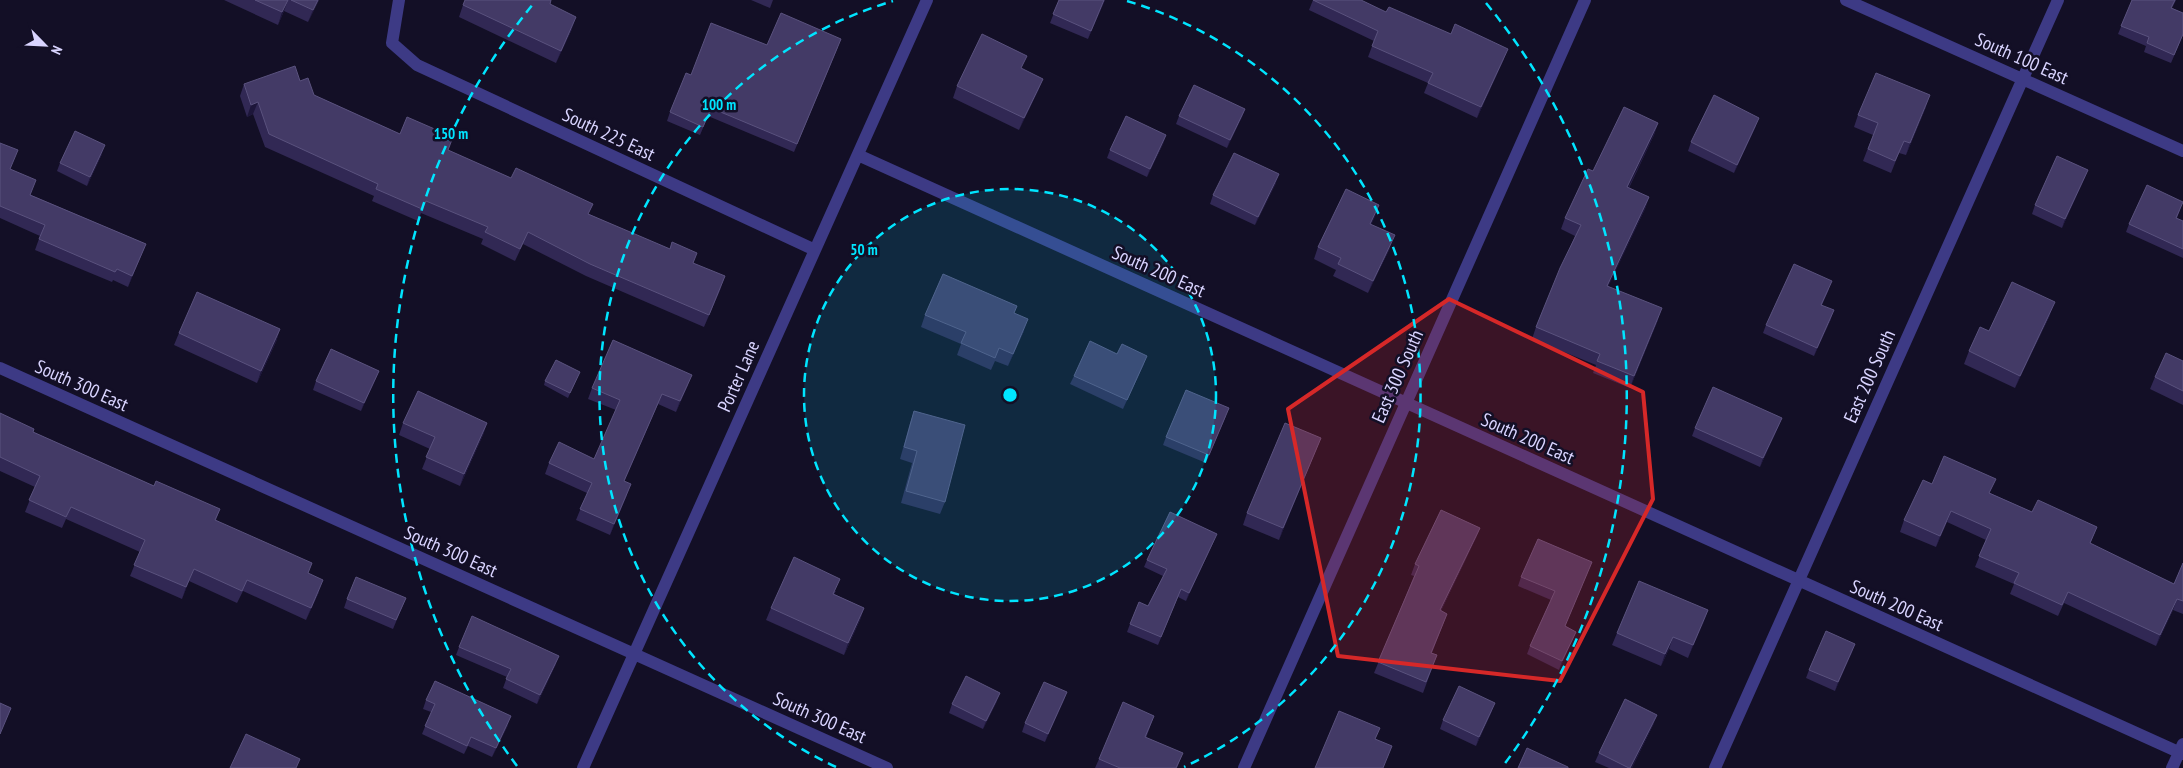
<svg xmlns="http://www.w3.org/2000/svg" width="2183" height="768" font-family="'PT Sans Narrow',sans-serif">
	<rect width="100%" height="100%" fill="#130f26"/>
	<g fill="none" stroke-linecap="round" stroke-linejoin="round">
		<path stroke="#3d3a85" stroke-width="12" d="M399,0L392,43L417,65L815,250
			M1846,0L2183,151
			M858,155L2183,754
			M0,368L887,768
			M583,768L927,0
			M1244,768L1585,0
			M1715,768L2058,0
			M2172,768L2183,744"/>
	</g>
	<path fill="#312854" d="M224,0H319L308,22L284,11L278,25Z
		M751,0H773L770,8Z
		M1059,0H1105L1088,39L1050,23Z
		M1313,0L1386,12L1504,59L1477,118L1424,93L1428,83L1368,57L1374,41L1309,10Z
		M2132,0H2176L2172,8L2183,13V35L2171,63L2144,52L2146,46L2118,34Z
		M463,5H551L572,29L556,63L459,17Z
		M767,45L838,47L794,152L708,116L700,135L667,121L670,112L691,75Z
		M1022,69L1043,79L1038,91L1019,130L953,98L957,86Z
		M300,81L314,95L400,134L448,150L589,214L694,263L721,288L704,327L586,276L523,244L515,261L481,244L483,239L421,213L418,221L372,201L374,196L265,147L253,114L247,117L240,96L244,84Z
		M1926,107L1906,155L1899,153L1891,173L1863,161L1873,135L1854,127L1858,115Z
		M1245,109L1242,117L1227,148L1176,124L1179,116Z
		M1658,123L1654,135L1629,188L1649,197L1645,209L1608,286L1658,320L1630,388L1593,373L1596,365L1532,339L1536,327L1575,236L1561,229L1565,218L1593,171Z
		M1756,126L1734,173L1688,151L1691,142Z
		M1166,135L1163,144L1147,177L1107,158L1110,150Z
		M0,143L10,169L31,195L146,244L128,287L113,280L112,282L35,250L40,236L0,218Z
		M102,154L87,186L57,171L60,163Z
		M2088,170L2062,228L2032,214L2035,205Z
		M1276,183L1255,225L1210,204L1213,195Z
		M1379,205L1371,224L1390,248L1368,293L1333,276L1336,270L1314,259L1318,247Z
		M2180,210L2177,218L2183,221V258L2126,232L2129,224Z
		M1829,289L1822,305L1831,319L1814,356L1763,333L1766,325Z
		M1014,313L1024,331L1008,366L995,361L991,370L957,355L961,344L921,327L925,315Z
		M2050,315L2015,388L1964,364L1969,351L1989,331Z
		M280,329L276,342L257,383L174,345L179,333Z
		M1117,354L1144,364L1123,409L1070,384L1074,376Z
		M2183,361V405L2150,389L2155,377Z
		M379,371L361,411L313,390L316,381Z
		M578,376L568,398L544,385L545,381Z
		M688,385L676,412L658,404L624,481L627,495L610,535L576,520L587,493L545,474L549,463L594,459L616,410L588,399L592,388Z
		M914,411L945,502L940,514L901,503L912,463L900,459L910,423Z
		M0,413L33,432L154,486L220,509L216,520L308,574L319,592L306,620L243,591L237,603L189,581L182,599L130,576L140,552L66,519L62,528L25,512L35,487L0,471Z
		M1226,416L1206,463L1163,445L1166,437Z
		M1782,418L1760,467L1692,436L1695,428Z
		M403,423H487L483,435L460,486L422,469L430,449L399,435Z
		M1321,438L1279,540L1243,525L1247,513Z
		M1932,484L1990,493L2032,512L2097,527L2090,544L2174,584L2183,563V614L2173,610L2156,646L2064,603L2058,616L2010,594L2014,584L1975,567L1986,540L1947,522L1936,547L1900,532L1904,520Z
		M1480,528L1476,538L1441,611L1447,614L1432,653L1437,655L1423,693L1374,673L1414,576L1411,575L1415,564Z
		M1214,541L1186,601L1178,597L1158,645L1127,632L1130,624L1148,606L1163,576L1144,567L1147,560Z
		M1592,562L1565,626L1576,632L1559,670L1527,654L1530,646L1551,600L1518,586L1521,577Z
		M836,591L834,594L864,608L860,620L844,655L766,620L771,608Z
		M406,598L393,629L344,608L347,599Z
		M1708,610L1688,658L1669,649L1661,666L1612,645L1617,633Z
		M1855,644L1835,691L1806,678L1809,670Z
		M459,647L556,664L537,704L503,688L507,677L456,655Z
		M1067,692L1045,742L1022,732L1025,723Z
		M426,700L508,725L492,757L468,746L464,754L422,734L431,712L423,709Z
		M997,701L983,729L949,713L952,704Z
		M1492,711L1476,746L1440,729L1443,720Z
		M1154,716L1146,738L1183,753L1177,768H1095L1099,759Z
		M1654,723L1632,768H1609L1595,762L1599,753Z"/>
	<path fill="#1d163a" d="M288,0L284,11L278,25L282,12Z
		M318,0H319L308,22L313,10Z
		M1104,0H1105L1088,39L1091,31Z
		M576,17L572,29L556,63L561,51Z
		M1508,49L1504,59L1477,118L1481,107Z
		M1043,79L1038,91L1019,130L1024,118Z
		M1930,95L1926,107L1906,155L1910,143Z
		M258,102L253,114L247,117L251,105Z
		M1245,109L1242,117L1227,148L1230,140Z
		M1759,118L1756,126L1734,173L1737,165Z
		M1658,123L1654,135L1623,199L1627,187Z
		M1166,135L1163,144L1147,177L1150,169Z
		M105,145L102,154L87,186L90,177Z
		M2088,170L2085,178L2062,228L2065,219Z
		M1279,174L1276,183L1255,225L1258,217Z
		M1649,197L1645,209L1603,298L1607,286Z
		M1379,205L1375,217L1366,236L1370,224Z
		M1395,235L1390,248L1368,293L1373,281Z
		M146,244L142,254L128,287L132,276Z
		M725,276L721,288L704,327L709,315Z
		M2055,302L2050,315L2015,388L2020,376Z
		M1662,308L1658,320L1630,388L1634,376Z
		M1834,310L1831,319L1814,356L1817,348Z
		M1028,319L1024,331L1008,366L1013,354Z
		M280,329L276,342L257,383L261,371Z
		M1147,356L1144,364L1123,409L1127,400Z
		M379,371L376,379L361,411L364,403Z
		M692,375L688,385L676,412L680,401Z
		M662,394L658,404L620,492L624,481Z
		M1782,418L1779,426L1760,467L1763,458Z
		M487,423L483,435L460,486L464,474Z
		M1321,438L1316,450L1279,540L1283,528Z
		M631,484L627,495L610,535L614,524Z
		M1951,511L1947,522L1936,547L1940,536Z
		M1480,528L1476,538L1436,621L1440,610Z
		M1217,534L1214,541L1186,601L1189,593Z
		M194,569L189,581L182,599L186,587Z
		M323,580L319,592L306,620L311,608Z
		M2177,599L2173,610L2156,646L2160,635Z
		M864,608L860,620L844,655L848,643Z
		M1708,610L1704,622L1688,658L1693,645Z
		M1576,632L1573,640L1559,670L1562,661Z
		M1673,637L1669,649L1661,666L1665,654Z
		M1855,644L1852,653L1835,691L1838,682Z
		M559,656L556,664L537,704L540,695Z
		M1067,692L1064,701L1045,742L1048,734Z
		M1000,693L997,701L983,729L986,721Z
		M1495,703L1492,711L1476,746L1479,737Z
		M1657,715L1654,723L1632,768H1630Z
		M511,716L508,725L492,757L496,748Z"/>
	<path fill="#433a66" stroke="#5a527e" d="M255,0H288L282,12Z
		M291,0H318L313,10Z
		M465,0H551L550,4L576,17L561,51L463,5Z
		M1059,0H1104L1091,31L1053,14Z
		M1313,0H1361L1386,12L1389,7L1451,34L1455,24L1508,49L1481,107L1428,83L1433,73L1372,46L1378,31Z
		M2132,0H2175L2171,8L2183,13V34L2174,55L2147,43L2149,37L2121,26Z
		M781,13L841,39L797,144L711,108L703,127L670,112L686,73L691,75L711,23L767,45Z
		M982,34L1027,56L1021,68L1043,79L1024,118L957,86Z
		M295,66L300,81L308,78L314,95L400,134L407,117L453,137L448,150L511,178L516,168L593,204L588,214L670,249L672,242L697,253L693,263L725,276L709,315L590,264L528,232L520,249L485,232L488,227L426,201L422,209L376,189L378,184L269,134L258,102L251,105L244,84Z
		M1876,73L1930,95L1910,143L1904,141L1895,161L1868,149L1878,123L1858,115Z
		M1194,85L1245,109L1230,140L1179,116Z
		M1714,95L1759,118L1737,165L1691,142Z
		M1624,107L1658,123L1627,187L1649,197L1607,286L1662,308L1634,376L1597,361L1600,354L1536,327L1560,268L1581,225L1565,218L1588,169L1593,171Z
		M1126,116L1166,135L1150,169L1110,150Z
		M75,131L105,145L90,177L60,163Z
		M0,143L18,150L10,169L36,180L30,195L146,244L132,276L117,269L115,272L39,239L45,225L0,206Z
		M1234,153L1279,174L1258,217L1213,195Z
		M2057,156L2088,170L2065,219L2035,205Z
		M2147,185L2183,202L2176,218L2183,221V249L2129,224Z
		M1346,189L1379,205L1370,224L1395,235L1373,281L1338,264L1341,258L1318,247Z
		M1794,264L1832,281L1821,305L1834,310L1817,348L1766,325Z
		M943,274L1017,306L1014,313L1028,319L1013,354L999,348L995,358L961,343L966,332L925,315Z
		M2012,282L2055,302L2020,376L1969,351L1980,327L1989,331Z
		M197,292L280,329L261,371L179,333Z
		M613,340L692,375L680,401L662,394L624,481L631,484L614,524L580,509L592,483L549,463L559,442L594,459L620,400L592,388Z
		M1090,341L1117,354L1122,344L1147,356L1127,400L1074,376Z
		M331,349L379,371L364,403L316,381Z
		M2166,353L2183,361V391L2155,377Z
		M556,360L580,372L570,393L545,381Z
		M1713,387L1782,418L1763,458L1695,428Z
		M1186,390L1229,408L1209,455L1166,437Z
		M418,391L487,423L464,474L426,457L435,437L403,423Z
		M914,411L965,425L945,502L906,491L917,451L904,447Z
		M0,413L34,429L33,432L154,486L156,481L220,509L215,520L312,563L308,573L323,580L311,608L247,580L242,591L194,569L186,587L134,565L145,540L71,507L66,517L29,500L40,476L0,457Z
		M1285,423L1321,438L1283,528L1247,513Z
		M1944,456L1996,479L1989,493L2032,512L2038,500L2097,527L2090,543L2174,584L2183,563V601L2177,599L2160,635L2068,592L2062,605L2014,583L2019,573L1979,556L1991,529L1951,511L1940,536L1904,520L1923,480L1932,484Z
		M1441,510L1480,528L1440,610L1447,614L1431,653L1437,655L1426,682L1378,662L1419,566L1415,564Z
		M1170,512L1217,534L1189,593L1181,589L1161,637L1130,624L1139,602L1148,606L1167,569L1147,560Z
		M1538,539L1592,562L1565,626L1576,632L1562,661L1530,646L1555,591L1521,577Z
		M794,557L840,579L833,594L864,608L848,643L771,608Z
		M356,577L406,598L396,620L347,599Z
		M1639,581L1708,610L1693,645L1673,637L1665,654L1617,633Z
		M472,616L559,656L540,695L506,679L511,669L459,647Z
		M1826,631L1855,644L1838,682L1809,670Z
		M966,676L1000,693L986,721L952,704Z
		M435,681L511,716L496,748L471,737L467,746L425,726L435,704L426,700Z
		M1044,682L1067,692L1048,734L1025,723Z
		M1459,686L1495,703L1479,737L1443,720Z
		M1625,699L1657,715L1630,768H1629L1599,753Z
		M1123,702L1154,716L1145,737L1183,753L1176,768H1120L1099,759Z
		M0,703L11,708L0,734Z
		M1339,711L1380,728L1375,739L1392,746L1383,768H1315Z
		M246,734L300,759L296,768H230Z
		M1527,748L1568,767V768H1518Z"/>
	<path fill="#d62828" fill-opacity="0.2" stroke="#d62828" stroke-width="4" stroke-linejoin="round" d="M1449,299L1643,392L1653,499L1560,681L1338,656L1288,409Z"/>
	<circle cx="1010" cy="395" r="206" fill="#00e5ff" fill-opacity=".12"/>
	<g fill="none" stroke="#00e5ff" stroke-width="2.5" stroke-dasharray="9 6">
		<circle cx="1010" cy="395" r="206"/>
		<path d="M836 767A411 411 0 0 1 893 1M1127 1A411 411 0 0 1 1184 767"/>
		<path d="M517 766A617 617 0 0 1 534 3M1486 3A617 617 0 0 1 1503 766"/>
	</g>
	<g text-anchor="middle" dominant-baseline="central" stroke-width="5" stroke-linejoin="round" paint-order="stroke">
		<g font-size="19" fill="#d9d4ff" stroke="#130f26">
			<text transform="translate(2022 58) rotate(24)">South 100 East</text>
			<text transform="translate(609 134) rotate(25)">South 225 East</text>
			<text transform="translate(1159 271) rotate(24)">South 200 East</text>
			<text transform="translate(738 376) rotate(-66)">Porter Lane</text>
			<text transform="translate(1397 376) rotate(-66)">East 300 South</text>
			<text transform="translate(1869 376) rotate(-66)">East 200 South</text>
			<text transform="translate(82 385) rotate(24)">South 300 East</text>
			<text transform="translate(1528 438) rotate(24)">South 200 East</text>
			<text transform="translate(451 551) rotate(24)">South 300 East</text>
			<text transform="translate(1897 605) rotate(24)">South 200 East</text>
			<text transform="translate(820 717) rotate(24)">South 300 East</text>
		</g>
	</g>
	<circle cx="1010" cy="395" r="8" fill="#00e5ff" stroke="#130f26" stroke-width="2.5"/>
	<g font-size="15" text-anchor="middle" font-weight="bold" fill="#00e5ff" stroke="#130f26" stroke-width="5" stroke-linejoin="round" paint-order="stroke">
		<text x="719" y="110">100 m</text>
		<text x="451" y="139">150 m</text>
		<text x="864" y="255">50 m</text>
	</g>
	<g transform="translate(45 45) rotate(114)" stroke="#130f26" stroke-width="4" paint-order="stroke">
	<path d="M0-4L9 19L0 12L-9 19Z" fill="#d9d4ff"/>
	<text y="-8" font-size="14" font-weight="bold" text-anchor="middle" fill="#d9d4ff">N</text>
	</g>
</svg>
